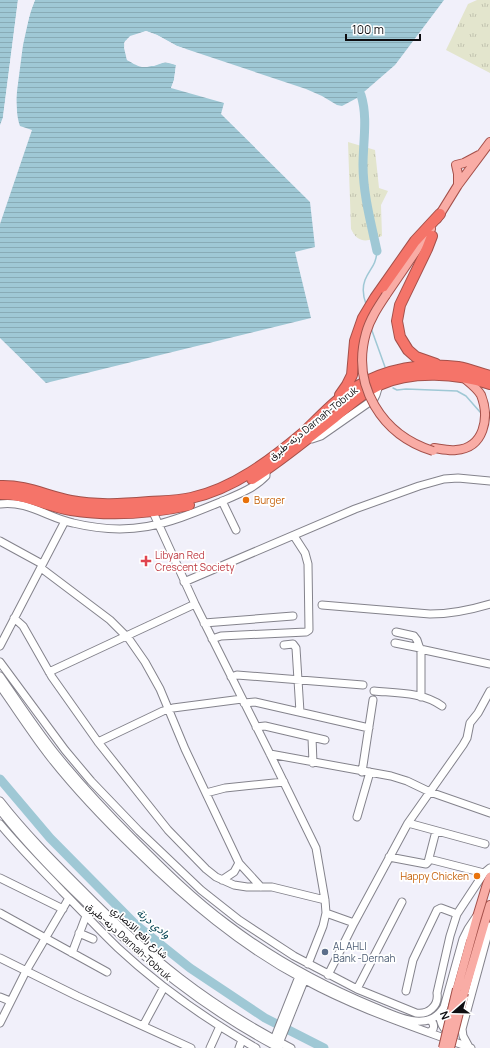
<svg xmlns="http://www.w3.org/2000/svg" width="490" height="1048" font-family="Manrope,Vazirmatn,sans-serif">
	<defs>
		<pattern id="grass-tufts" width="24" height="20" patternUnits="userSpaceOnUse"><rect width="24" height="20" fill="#e3e5cd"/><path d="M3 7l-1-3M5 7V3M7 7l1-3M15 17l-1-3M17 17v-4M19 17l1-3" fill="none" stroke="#c2c3af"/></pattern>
		<pattern id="water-rules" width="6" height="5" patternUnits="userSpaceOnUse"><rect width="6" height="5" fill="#9fc8d5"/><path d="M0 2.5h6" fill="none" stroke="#88abb6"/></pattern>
	</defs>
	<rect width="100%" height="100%" fill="#f1f0fa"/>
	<path fill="url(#grass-tufts)" d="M477,0H490V73L446,50L468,4Z
		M348,142L375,150L379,188L388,191L381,205L382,236C368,241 359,245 351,229Z"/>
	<path fill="url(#water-rules)" d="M0,0H18L3,117L0,125Z
		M35,0H444L395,65L357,98L342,106L337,105L322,96L306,89L177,46L157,35L146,31L128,38L124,43L127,60C131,62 136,66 142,67C156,68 161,58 176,65L174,80L171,88L224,103L221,114L310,202L315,247L295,252L311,318L46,383L0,338V224L32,130L20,126C10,100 24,26 35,0Z"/>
	<path fill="#f1f0fa" d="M18,0H20L5,117H3Z
		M33,0H35L30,13L23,45L16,99L17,120L15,119L14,99L21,44L28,12Z
		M146,31L157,35L177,46L186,49V51L176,48L156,37L146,33L131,38L126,43V48L128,58L140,65L153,64L165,60L172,61L178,64V70L174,88H171L174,80L176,65L165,62L154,66H140L127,60L124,48L125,41L127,40L130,36Z"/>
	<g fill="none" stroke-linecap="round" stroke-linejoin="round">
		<path stroke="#9fc8d5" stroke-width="1.5" d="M366,304C363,296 362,288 365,280C370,268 376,266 377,251
			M371,328L385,367
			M393,388L397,390L406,389L457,391L466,396L480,412"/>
		<path stroke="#9fc8d5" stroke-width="9" d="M361,95C368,117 363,142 363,165C363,194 371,223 377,251
			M0,779L50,838L135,924L190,968L265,1018L324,1048"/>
		<g stroke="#84838c" stroke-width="9">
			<path id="minor" d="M308,438L312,439L321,436L374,399L376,395L379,385
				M222,501L236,530
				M0,504C26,500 49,518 73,523C131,537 165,525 218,503C234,496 254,489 266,476V470
				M152,510L195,604L270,754L316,848L325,900L326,913L323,926L308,964
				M0,541L42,564
				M41,568L110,620L129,639L145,662L160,689L185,749L239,863L261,887
				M184,582L355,509L419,486L444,479L458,478L490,481
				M322,605L430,614C451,614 470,610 490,604
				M14,618L23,626L52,677L98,742L168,830L206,869L216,877L234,885L247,887H272L325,900
				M204,623L293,616
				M396,632L414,636L417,640L421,652V697
				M212,639L221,636L306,632L309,630L308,564L305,553L294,536
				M395,643L420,648
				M284,645L293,644L296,648L300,712
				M0,646L65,521
				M420,649L490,664
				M0,662L65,750L91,781L139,831L201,890L239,920L294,956L357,989L416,1013C428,1015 439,1006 437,993L450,936L457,914L484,873L490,868
				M49,672L195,604
				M0,676C18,702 35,728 54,752C79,783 105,811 133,839C163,869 193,899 227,924C272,958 323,986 374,1007C396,1016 428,1034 444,1007L463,939L468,929L476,917
				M231,677L237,675L363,685
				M0,686C17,710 33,735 51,758C77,791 106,821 136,850C187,900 241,946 305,980C358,1009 415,1027 471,1048
				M374,691C396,693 423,692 442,706
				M244,703L255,702L369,728
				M256,727L265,726L325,740
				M312,738L313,763
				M98,742L163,711L173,708L242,699
				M270,754L391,776L407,781L430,792L490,813
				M362,772L373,700
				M206,793L225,788L284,782
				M0,801C25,833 53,861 82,890C147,956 209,1006 291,1048
				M0,810C25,842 54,872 84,901C144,959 205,1009 279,1048
				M357,817L370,772
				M408,823L485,844
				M0,824C20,848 41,869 62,891C81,910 99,930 118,948C160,987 207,1020 256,1048
				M389,857L426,864L428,862L436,831
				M429,859L484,873
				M0,878L63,909
				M222,880L234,872L239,863
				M0,913L107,972
				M326,913L354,923
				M79,933L93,939
				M72,953L86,916
				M0,958L77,996L191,1048
				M328,975L354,923L408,823L463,745L467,738L470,723L478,713L490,691
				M357,989L402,902
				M406,991L413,960L437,910L441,908L457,914
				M0,997L10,1001
				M439,1014C441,1022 442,1030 451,1033
				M0,1023L26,971L69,898
				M143,1026L164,987
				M429,1032C435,1030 435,1024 430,1020
				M273,1042L300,974
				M278,1046L306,976
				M469,1047L463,1036L462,1029L490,926
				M210,1048L220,1026
				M239,1048L242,1040"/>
		</g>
		<g stroke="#a4504a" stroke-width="10">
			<path id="major" d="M458,185V174L456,165L464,163L479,155
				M437,219L458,185L490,142
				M386,295L431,229
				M434,448C441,449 449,451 456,450C484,448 490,418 481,395C477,388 470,383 464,378
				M457,989L477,917L487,884L490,877
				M464,993L490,905"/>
		</g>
		<g stroke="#a4504a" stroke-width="12">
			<path id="highway" d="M432,236L427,249L400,305L397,321L400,337L408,350L416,357L436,364
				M340,395L347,385L352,375L355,341L363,318L375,298L415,241L440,214
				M252,479C281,461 308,438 335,417C349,405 363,393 379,385C411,370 458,373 490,384
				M0,486C26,485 46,496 71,501C97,506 123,504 149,502C163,501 177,501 191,498C233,489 271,460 303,433C320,417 336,399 356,387C385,369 424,362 458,367C469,369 479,373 490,376
				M0,494C28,494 45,506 71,510C109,516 152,513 189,505"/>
		</g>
		<use href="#minor" stroke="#fff" stroke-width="7"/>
		<use href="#major" stroke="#f9aca5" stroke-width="8"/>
		<use href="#highway" stroke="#f57469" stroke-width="10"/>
		<g stroke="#a4504a" stroke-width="10" stroke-linecap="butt">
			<path id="major-bridge" d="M386,295C378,307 370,319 366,333C351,386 382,435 433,451
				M443,1048L457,989
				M450,1048L464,993"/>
		</g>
		<use href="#major-bridge" stroke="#f9aca5" stroke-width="8"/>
	</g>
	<g fill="#e8710a" stroke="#fff" stroke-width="1.5">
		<circle cx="246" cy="500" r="4"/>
		<circle cx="477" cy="876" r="4"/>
	</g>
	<path fill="#e0444e" stroke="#fff" stroke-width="1.5" d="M144 555h4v4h4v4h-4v4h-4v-4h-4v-4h4z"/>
	<circle fill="#5c6f8a" stroke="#fff" stroke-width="1.5" cx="325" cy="952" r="4"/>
	<g text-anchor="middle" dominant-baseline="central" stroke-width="3.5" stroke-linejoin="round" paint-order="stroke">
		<g font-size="10" fill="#0e0d10" stroke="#fff">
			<text transform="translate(313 423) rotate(-39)">درنه-طبرق Darnah-Tobruk</text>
			<text transform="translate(140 932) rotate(42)">شارع رافع الانصاري</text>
			<text transform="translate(129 941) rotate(42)">درنه-طبرق Darnah-Tobruk</text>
		</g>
		<g font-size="10" fill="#c56008" stroke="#fff" text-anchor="start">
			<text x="254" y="500">Burger</text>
			<text x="469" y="876" text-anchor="end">Happy Chicken</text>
		</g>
		<g font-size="10" fill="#be3a42" stroke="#fff" text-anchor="start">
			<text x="155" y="555">Libyan Red<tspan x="155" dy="12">Crescent Society</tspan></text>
		</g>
		<g font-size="10" fill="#4e5e75" stroke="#fff" text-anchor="start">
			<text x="333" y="946">AL AHLI<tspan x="333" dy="12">Bank -Dernah</tspan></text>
		</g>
		<g font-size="11" font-style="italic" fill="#024150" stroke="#fff">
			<text transform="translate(154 923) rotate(40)">وادي درنة</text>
		</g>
	</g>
	<g transform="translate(454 1012) rotate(250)" stroke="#ffffff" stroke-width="3" paint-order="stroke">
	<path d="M0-3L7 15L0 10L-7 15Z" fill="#0e0d10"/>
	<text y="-6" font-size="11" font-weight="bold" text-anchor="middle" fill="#0e0d10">N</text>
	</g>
	<path d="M346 34v6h74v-6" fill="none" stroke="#0e0d10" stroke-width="2"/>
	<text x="352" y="34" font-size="12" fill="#0e0d10" stroke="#ffffff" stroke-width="3" paint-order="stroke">100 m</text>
</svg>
